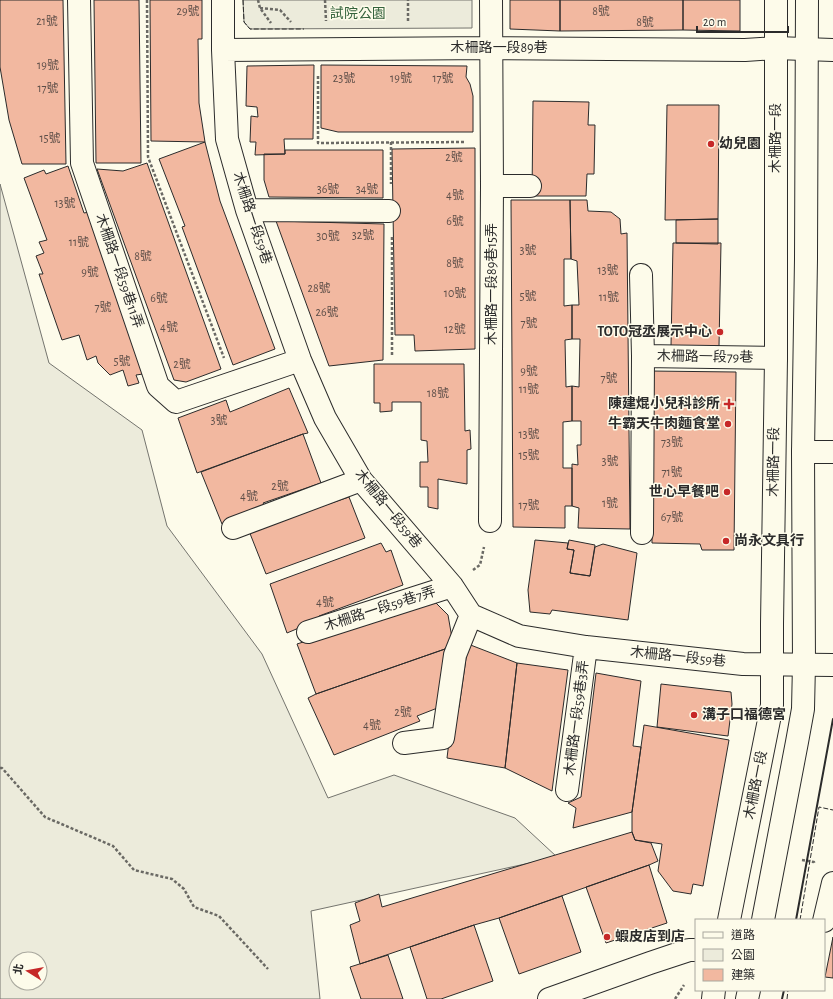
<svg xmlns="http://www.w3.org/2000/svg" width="833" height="999" font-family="'Alegreya Sans','Noto Sans TC',sans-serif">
	<rect width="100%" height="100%" fill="#fdfbea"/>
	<path fill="#ecebdb" stroke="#74746e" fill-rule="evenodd" d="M243,0H472V28L250,29L244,22Z
		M0,184L49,363L142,430L167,526L262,654L328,798L394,775L515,818L557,857L311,911L320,999H0ZM16,959H40V983H16Z"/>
	<path fill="#f2b8a0" stroke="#2b2b2b" d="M0,0H63L66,164H22L9,120L0,67Z
		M94,0H139L141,163H96Z
		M150,0H202V39H198L199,103L205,142L151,141Z
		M510,0H560V31L510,29Z
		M560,0H683V30L560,31Z
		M683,0H740V31L683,30Z
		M314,65L313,139H284L285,154L255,155L256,142H250L251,116L258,117L257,107L246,106L247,66Z
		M321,65L467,66L466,77L470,84L473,96V132H338L321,128Z
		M533,101L589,102L588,125H595L594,174H587L586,196H532Z
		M667,105H719L718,219L665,220Z
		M205,142L220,201L275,349L233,365L182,227L185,226L159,159Z
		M475,148V349L415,351L414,335H395L392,149Z
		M285,150H383V198L269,197L264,180V154H285Z
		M147,163L221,369L186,382L174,380L97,169L123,171Z
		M68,166L84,213L89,212L143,374L136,375L139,383L128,386L123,370L110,375L98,363L96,356L87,360L79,335L62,340L39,274H43L36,256L44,253L39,242L47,240L24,178L44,170L46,174Z
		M511,200H570L571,259H564V306L572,305V339L565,340L566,387L572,386V421L563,422V468H572V506H565V528L513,527Z
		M570,200H587L588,211L611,212L620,219L621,234L627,233L630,529L578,528L579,508L572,506V464L578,465L577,445H581V421H572V386L579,387L580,339H572V305H579L577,261L571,259Z
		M718,219V244L676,243V220Z
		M276,221L384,224L383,360L329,366Z
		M673,243H721L719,346H671Z
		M374,364H464L465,431L470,430L471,449L467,450V484L438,479V509L428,507V487H420V462H428L427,441L421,440V402H392V411L380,412V403H374Z
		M650,371L736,372L734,550H702L700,544L652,543Z
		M289,388L308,433L303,434L197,473L178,418L226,400L230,412Z
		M303,434L321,483L263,503L265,506L250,514L222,524L201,472Z
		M349,497L365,538L266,574L249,531Z
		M535,540L568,543L567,549L574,550L570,573L590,576L595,547L603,544L637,553L628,620L552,610L550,614L530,612L528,590Z
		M569,540L595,545L590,576L570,573L574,550L567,549Z
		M381,543L386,552L391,550L403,585L319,616L320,619L287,633L270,584Z
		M433,600L448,615L452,638L445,649L316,694L297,644Z
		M468,644L517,663L505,768L447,758L451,725L459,707Z
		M445,649L440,707L417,716L420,721L334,755L308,698L316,694Z
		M517,663L568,670L552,791L505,768Z
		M596,673L641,681L633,746L641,747L632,812L573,828L576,808L568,803L581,797Z
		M661,684L731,692L732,704L728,736L657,727Z
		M644,725L729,740L703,886L693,884L691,894L673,891L658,871L662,844L635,840L632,832V812Z
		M632,832L635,840L651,843L658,861L649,865L499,918L474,925L360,964L350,925L360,921L355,903L379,894L382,907Z
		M649,865L667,923L606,943L586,887Z
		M562,896L581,952L519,974L499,918Z
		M474,925L493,981L441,999H427L410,947Z
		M833,937V978L825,977Z
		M388,955L403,999H361L350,967Z"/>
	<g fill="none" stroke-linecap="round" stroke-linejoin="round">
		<g stroke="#2b2b2b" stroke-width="24">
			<path id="minor" d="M79,0L82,163L158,386L176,402L300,360
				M223,0V50L227,139L247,210L300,360L325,418L361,480L452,586L471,615L519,636L586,647L743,664L833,665
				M223,50L492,48L745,50L776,48L833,50
				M492,186H530
				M247,210L389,211
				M641,275L643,356
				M803,452H833
				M490,521L492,186L491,0
				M233,528L361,480
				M642,533L643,356L776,358
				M308,632L452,586
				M404,743L443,738L455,655L471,615
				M567,790L586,647
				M824,921L833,883
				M549,999L650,963L689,950H696"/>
		</g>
		<g stroke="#2b2b2b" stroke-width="24">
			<path id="major" d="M729,920L772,705V624L776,358V0
				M763,920L797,742L803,709L804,664L803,452L806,259L807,0
				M713,999L714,990
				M747,999L749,990"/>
		</g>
		<path stroke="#6a6964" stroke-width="2.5" stroke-dasharray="3 2" stroke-linecap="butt" d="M147,0L148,157L224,358
			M258,0L260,8L271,23
			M325,0L326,21
			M260,8L280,10L291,22
			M408,21V0
			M318,76V143L466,142
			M391,142V184
			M392,237V356
			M473,570L480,565L484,547
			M0,768H2L45,817L113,846L134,870L172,879L184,889L194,907L219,916L268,969
			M802,860L814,862V863
			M675,999L684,985"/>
		<use href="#minor" stroke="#fdfbea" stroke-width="22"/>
		<use href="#major" stroke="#fdfbea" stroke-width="22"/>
		<path stroke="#2b2b2b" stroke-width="1" stroke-dasharray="5 2" stroke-linecap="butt" d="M243,0L244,22L250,29H304
			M800,920L819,807L833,810
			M787,999L788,990"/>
		<path stroke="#2b2b2b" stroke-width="2" d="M796,920L833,719
			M782,999L784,990"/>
	</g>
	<g fill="#c62828" stroke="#fdfbea" stroke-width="1.5">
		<circle cx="711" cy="144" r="4"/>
		<circle cx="720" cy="332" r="4"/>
		<path d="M727 398h4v4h4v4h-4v4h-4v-4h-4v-4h4z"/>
		<circle cx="728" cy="424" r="4"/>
		<circle cx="727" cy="492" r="4"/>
		<circle cx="726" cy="541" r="4"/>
		<circle cx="694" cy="715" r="4"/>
		<circle cx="607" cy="937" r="4"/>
	</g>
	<g text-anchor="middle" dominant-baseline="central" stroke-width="3" stroke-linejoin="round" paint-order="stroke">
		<g font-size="12" fill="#5d4e48">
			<text x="188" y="11">29號</text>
			<text x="601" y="11">8號</text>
			<text x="47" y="21">21號</text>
			<text x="645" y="22">8號</text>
			<text x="48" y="65">19號</text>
			<text x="344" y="78">23號</text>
			<text x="401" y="78">19號</text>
			<text x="443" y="78">17號</text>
			<text x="48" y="88">17號</text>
			<text x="50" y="138">15號</text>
			<text x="454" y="157">2號</text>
			<text x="328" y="189">36號</text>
			<text x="367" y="189">34號</text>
			<text x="455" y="195">4號</text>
			<text x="65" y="203">13號</text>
			<text x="455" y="221">6號</text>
			<text x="363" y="235">32號</text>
			<text x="328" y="236">30號</text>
			<text x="79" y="242">11號</text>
			<text x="528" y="250">3號</text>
			<text x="143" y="256">8號</text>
			<text x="455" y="263">8號</text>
			<text x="608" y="270">13號</text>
			<text x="90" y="272">9號</text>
			<text x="319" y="288">28號</text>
			<text x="455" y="293">10號</text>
			<text x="528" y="296">5號</text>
			<text x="609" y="297">11號</text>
			<text x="159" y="298">6號</text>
			<text x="103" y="307">7號</text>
			<text x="327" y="312">26號</text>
			<text x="529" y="323">7號</text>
			<text x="169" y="327">4號</text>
			<text x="455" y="329">12號</text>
			<text x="122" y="361">5號</text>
			<text x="182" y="364">2號</text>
			<text x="529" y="371">9號</text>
			<text x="609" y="378">7號</text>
			<text x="529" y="389">11號</text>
			<text x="438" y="393">18號</text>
			<text x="219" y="420">3號</text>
			<text x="529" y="434">13號</text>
			<text x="672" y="442">73號</text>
			<text x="529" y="455">15號</text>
			<text x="610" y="461">3號</text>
			<text x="672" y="472">71號</text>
			<text x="280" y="486">2號</text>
			<text x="249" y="496">4號</text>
			<text x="610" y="503">1號</text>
			<text x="529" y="505">17號</text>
			<text x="672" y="517">67號</text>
			<text x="325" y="602">4號</text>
			<text x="403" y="712">2號</text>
			<text x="372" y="725">4號</text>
		</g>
		<g font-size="14" fill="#34623c" stroke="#fdfbea">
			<text x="358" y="14">試院公園</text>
		</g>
		<g font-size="14" fill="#2b2b2b" stroke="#fdfbea">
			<text x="499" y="48">木柵路一段89巷</text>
			<text transform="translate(776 138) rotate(-90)">木柵路一段</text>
			<text transform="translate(252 218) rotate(72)">木柵路一段59巷</text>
			<text transform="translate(119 271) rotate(71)">木柵路一段59巷11弄</text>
			<text transform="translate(492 284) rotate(-90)">木柵路一段89巷15弄</text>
			<text transform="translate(705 357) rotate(1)">木柵路一段79巷</text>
			<text transform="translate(774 462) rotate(-89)">木柵路一段</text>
			<text transform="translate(388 509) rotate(51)">木柵路一段59巷</text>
			<text transform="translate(380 609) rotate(-18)">木柵路一段59巷7弄</text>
			<text transform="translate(678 657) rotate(6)">木柵路一段59巷</text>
			<text transform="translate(577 718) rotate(-83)">木柵路一段59巷3弄</text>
			<text transform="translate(756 785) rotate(-79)">木柵路一段</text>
		</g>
		<g font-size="14" font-weight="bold" fill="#2b2b2b" stroke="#fdfbea" text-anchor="start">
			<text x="719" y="144">幼兒園</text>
			<text x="712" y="332" text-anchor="end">TOTO冠丞展示中心</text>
			<text x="720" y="404" text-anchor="end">陳建焜小兒科診所</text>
			<text x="720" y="424" text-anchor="end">牛霸天牛肉麵食堂</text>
			<text x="719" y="492" text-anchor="end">世心早餐吧</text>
			<text x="734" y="541">尚永文具行</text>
			<text x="702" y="715">溝子口福德宮</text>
			<text x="615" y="937">蝦皮店到店</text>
		</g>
	</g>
	<rect x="695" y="919" width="130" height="72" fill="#fdfbea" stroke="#a9a89e"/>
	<rect x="703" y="932" width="20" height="6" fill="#fdfbea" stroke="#a9a89e"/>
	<text x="731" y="939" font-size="12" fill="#2b2b2b">道路</text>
	<rect x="703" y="949" width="20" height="12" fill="#ecebdb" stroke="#a9a89e"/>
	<text x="731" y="959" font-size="12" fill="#2b2b2b">公園</text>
	<rect x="703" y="969" width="20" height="12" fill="#f2b8a0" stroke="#a9a89e"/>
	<text x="731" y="979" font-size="12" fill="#2b2b2b">建築</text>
	<g transform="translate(28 971) rotate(281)"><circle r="19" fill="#fdfbea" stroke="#a9a89e"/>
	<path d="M0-3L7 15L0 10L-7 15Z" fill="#c62828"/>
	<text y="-6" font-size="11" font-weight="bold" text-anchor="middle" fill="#2b2b2b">北</text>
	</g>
	<path d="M697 26v6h91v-6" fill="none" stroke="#2b2b2b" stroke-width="2"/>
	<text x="703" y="26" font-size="12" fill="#2b2b2b" stroke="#fdfbea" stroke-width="3" paint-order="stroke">20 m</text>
</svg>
